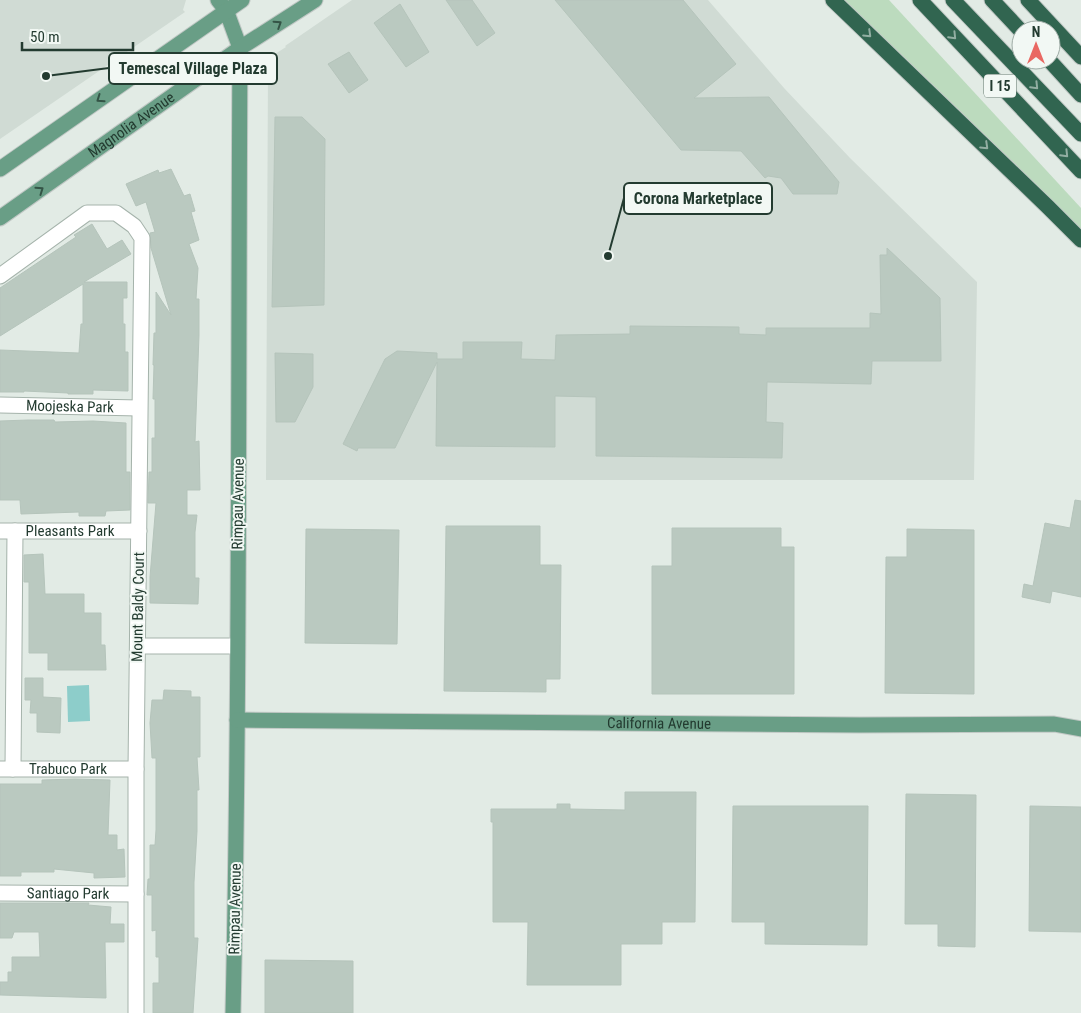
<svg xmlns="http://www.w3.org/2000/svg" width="1081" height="1013" font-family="'Roboto Condensed',sans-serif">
	<rect width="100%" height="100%" fill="#e2ebe5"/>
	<path fill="#d0dbd4" d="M0,0H186L183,10L185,12L0,139Z
		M352,0H708L784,88L850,158L977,282L974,480H266L268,69L275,54L286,47L285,46Z"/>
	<path fill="#bcdbbe" d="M844,0H889L1081,208V229Z"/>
	<path fill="#8dcdca" d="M89,685L90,721L68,722L67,686Z"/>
	<path fill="#bac9c0" stroke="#b5c4bb" d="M446,0H472L495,33L477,46Z
		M555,0H683L736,64L694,98L769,97L839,182L837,194H793L781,178L768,176L765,178L741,151L681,150Z
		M400,4L429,52L406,67L374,23Z
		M349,52L368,80L349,93L328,64Z
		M275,117H302L325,139L324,305L272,307Z
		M171,169L184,196L190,194L195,211L191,212L199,240L189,244L198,268L196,299H199V335L195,442L199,441L200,490H187V515H197L195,532V578H199L198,604L150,603V577L156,503H148L149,472H152V438H155V399H153L154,365H153L154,333H156V292L171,315L151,248L150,233L155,232L146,202L136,206L126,184L158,170L159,173Z
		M92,224L107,249L122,240L131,254L84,282H127V298H123V324H125V352H128V391L93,390V394H68V393L24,391V392H0V350L79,353L81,324H83V284L0,336V288L76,237L74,235Z
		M887,248L940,298L941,361H872L871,384L767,382L766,422L783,423L782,458L596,456V397L555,396V447L436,446L437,362L395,448H358L357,451L343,444L385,359L397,351L437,353V359H463V342H522L521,359L555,360L556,335L630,334V326L739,327V334L766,335V328H870V313L881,314L880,255H887Z
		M275,353L313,354V387L295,422H276Z
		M28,420H54L55,422L93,421L126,423V472H130V510L106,511L105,516H79V512L21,514L20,500H0V421Z
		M1075,500L1081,501V597L1052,591L1050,603L1022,597L1024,584L1033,586L1045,523L1070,528Z
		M446,526H540V565H561L560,679H546V692L444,691Z
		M672,528H781V547H794V694H652V566H672Z
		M306,529L399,530L397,644L305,643Z
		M907,529L974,530V694L885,693L886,557H907Z
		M43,554L45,594H84V613H101V645H105L106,670H48V653H29V582H24V555Z
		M25,678H43V697L61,698L60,733L37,732V713H30L31,700H25Z
		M164,690L191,691V697H200V757H197L199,790H197V831L194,882V938H198L193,1013H153V983H159V957H156V930L152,931V895H147L148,879H150V845H155L156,830V758H152L150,723L152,700H163Z
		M75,779L110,780L108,835H117V850L124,849L125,877L94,878V873L54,869V872H21V876H0V784H42V780Z
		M625,792H696L695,922H662V944H621V985H527L528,922H493V822H491V809H557V804H570V809L625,810Z
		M906,794L976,795L975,947L938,946V924H905Z
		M733,806H868L867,945L765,944V922H732Z
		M1030,806L1081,807V932L1029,931Z
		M0,903H89L88,905L111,907L110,924H124V942H105L106,998L0,995V982H8V972H12V957H40L39,932H14L12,938H0Z
		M265,960L353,961V1013H265Z"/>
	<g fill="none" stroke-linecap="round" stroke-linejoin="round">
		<g stroke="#a5b3ab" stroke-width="17">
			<g id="minor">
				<path d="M0,276L87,213H116L134,226L142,238L136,769V1013"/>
				<path id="s1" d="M0,405L139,408"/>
				<path id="s2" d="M0,531H139"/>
				<path d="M138,646H237"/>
				<path id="s3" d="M0,769H136"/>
				<path d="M13,769L15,531"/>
				<path id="s4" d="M0,893L136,894"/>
			</g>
		</g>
		<g stroke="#c1c8c5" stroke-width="17">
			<g id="major">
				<path d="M218,0L226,10L240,48C238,370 240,692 233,1013"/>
				<path d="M0,169L242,0"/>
				<path id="s5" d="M0,218L240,48L315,0"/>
				<path id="s6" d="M237,720L859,725L1054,724L1081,729"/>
			</g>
		</g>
		<g stroke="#c1c8c5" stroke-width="17">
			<path id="highway" d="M833,0L1048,207L1081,240
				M920,0L1081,171
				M953,0L1081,134
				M992,0L1021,31
				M1028,0L1081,57
				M1049,60L1081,95"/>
		</g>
		<use href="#minor" stroke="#fff" stroke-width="15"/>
		<use href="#major" stroke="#699e86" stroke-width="15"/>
		<use href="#highway" stroke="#316550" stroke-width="15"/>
	</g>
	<defs><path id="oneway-chevron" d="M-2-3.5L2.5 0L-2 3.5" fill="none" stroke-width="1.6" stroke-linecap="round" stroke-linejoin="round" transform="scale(1.25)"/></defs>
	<g stroke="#345446">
		<use href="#oneway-chevron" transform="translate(278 24) rotate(-33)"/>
		<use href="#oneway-chevron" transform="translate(100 99) rotate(145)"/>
		<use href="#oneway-chevron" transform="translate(40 190) rotate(-35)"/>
	</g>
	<g stroke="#92aea2">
		<use href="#oneway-chevron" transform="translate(868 34) rotate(44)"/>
		<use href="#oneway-chevron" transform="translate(953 36) rotate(46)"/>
		<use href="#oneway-chevron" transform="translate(1035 86) rotate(46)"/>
		<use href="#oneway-chevron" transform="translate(985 146) rotate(44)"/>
		<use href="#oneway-chevron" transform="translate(1065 154) rotate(46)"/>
	</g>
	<g text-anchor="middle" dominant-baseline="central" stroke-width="4" stroke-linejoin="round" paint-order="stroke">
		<rect fill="#f2f8f4" stroke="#61746b" stroke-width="1" x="984" y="74.5" width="32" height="23" rx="4"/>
		<g font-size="14" font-weight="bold" fill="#233b30">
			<text x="1000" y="86">I 15</text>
		</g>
		<g font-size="15" fill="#233b30" stroke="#f2f8f4">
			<text stroke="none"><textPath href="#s5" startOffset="161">Magnolia Avenue</textPath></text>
			<text stroke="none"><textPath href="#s1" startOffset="70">Moojeska Park</textPath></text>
			<text transform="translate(238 504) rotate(-89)">Rimpau Avenue</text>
			<text stroke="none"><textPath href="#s2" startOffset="70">Pleasants Park</textPath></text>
			<text transform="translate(138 607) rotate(-89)">Mount Baldy Court</text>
			<text stroke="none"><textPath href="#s6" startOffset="422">California Avenue</textPath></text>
			<text stroke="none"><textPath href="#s3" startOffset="68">Trabuco Park</textPath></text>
			<text stroke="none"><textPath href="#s4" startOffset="68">Santiago Park</textPath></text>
			<text transform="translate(235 909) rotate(-89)">Rimpau Avenue</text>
		</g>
	</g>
	<path fill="none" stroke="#233b30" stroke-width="2" d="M46 76L109 68M608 256L624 198"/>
	<g fill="#233b30" stroke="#f2f8f4" stroke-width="2">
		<circle cx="46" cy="76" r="5"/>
		<circle cx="608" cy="256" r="5"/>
	</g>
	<g fill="#f2f8f4" stroke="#233b30" stroke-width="2">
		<rect x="109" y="53" width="168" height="31" rx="5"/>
		<rect x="624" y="183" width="148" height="31" rx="5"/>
	</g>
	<g font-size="16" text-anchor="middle" font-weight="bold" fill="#233b30">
		<text x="193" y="74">Temescal Village Plaza</text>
		<text x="698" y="204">Corona Marketplace</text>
	</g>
	<g transform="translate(1036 45)"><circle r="24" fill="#f2f8f4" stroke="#9faca6"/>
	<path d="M0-4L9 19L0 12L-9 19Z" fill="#e96862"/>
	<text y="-8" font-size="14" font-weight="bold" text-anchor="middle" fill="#233b30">N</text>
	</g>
	<path d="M22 42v8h111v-8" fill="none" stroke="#233b30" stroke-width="2.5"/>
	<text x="30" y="42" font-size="15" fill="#233b30" stroke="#f2f8f4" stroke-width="4" paint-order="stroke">50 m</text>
</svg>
